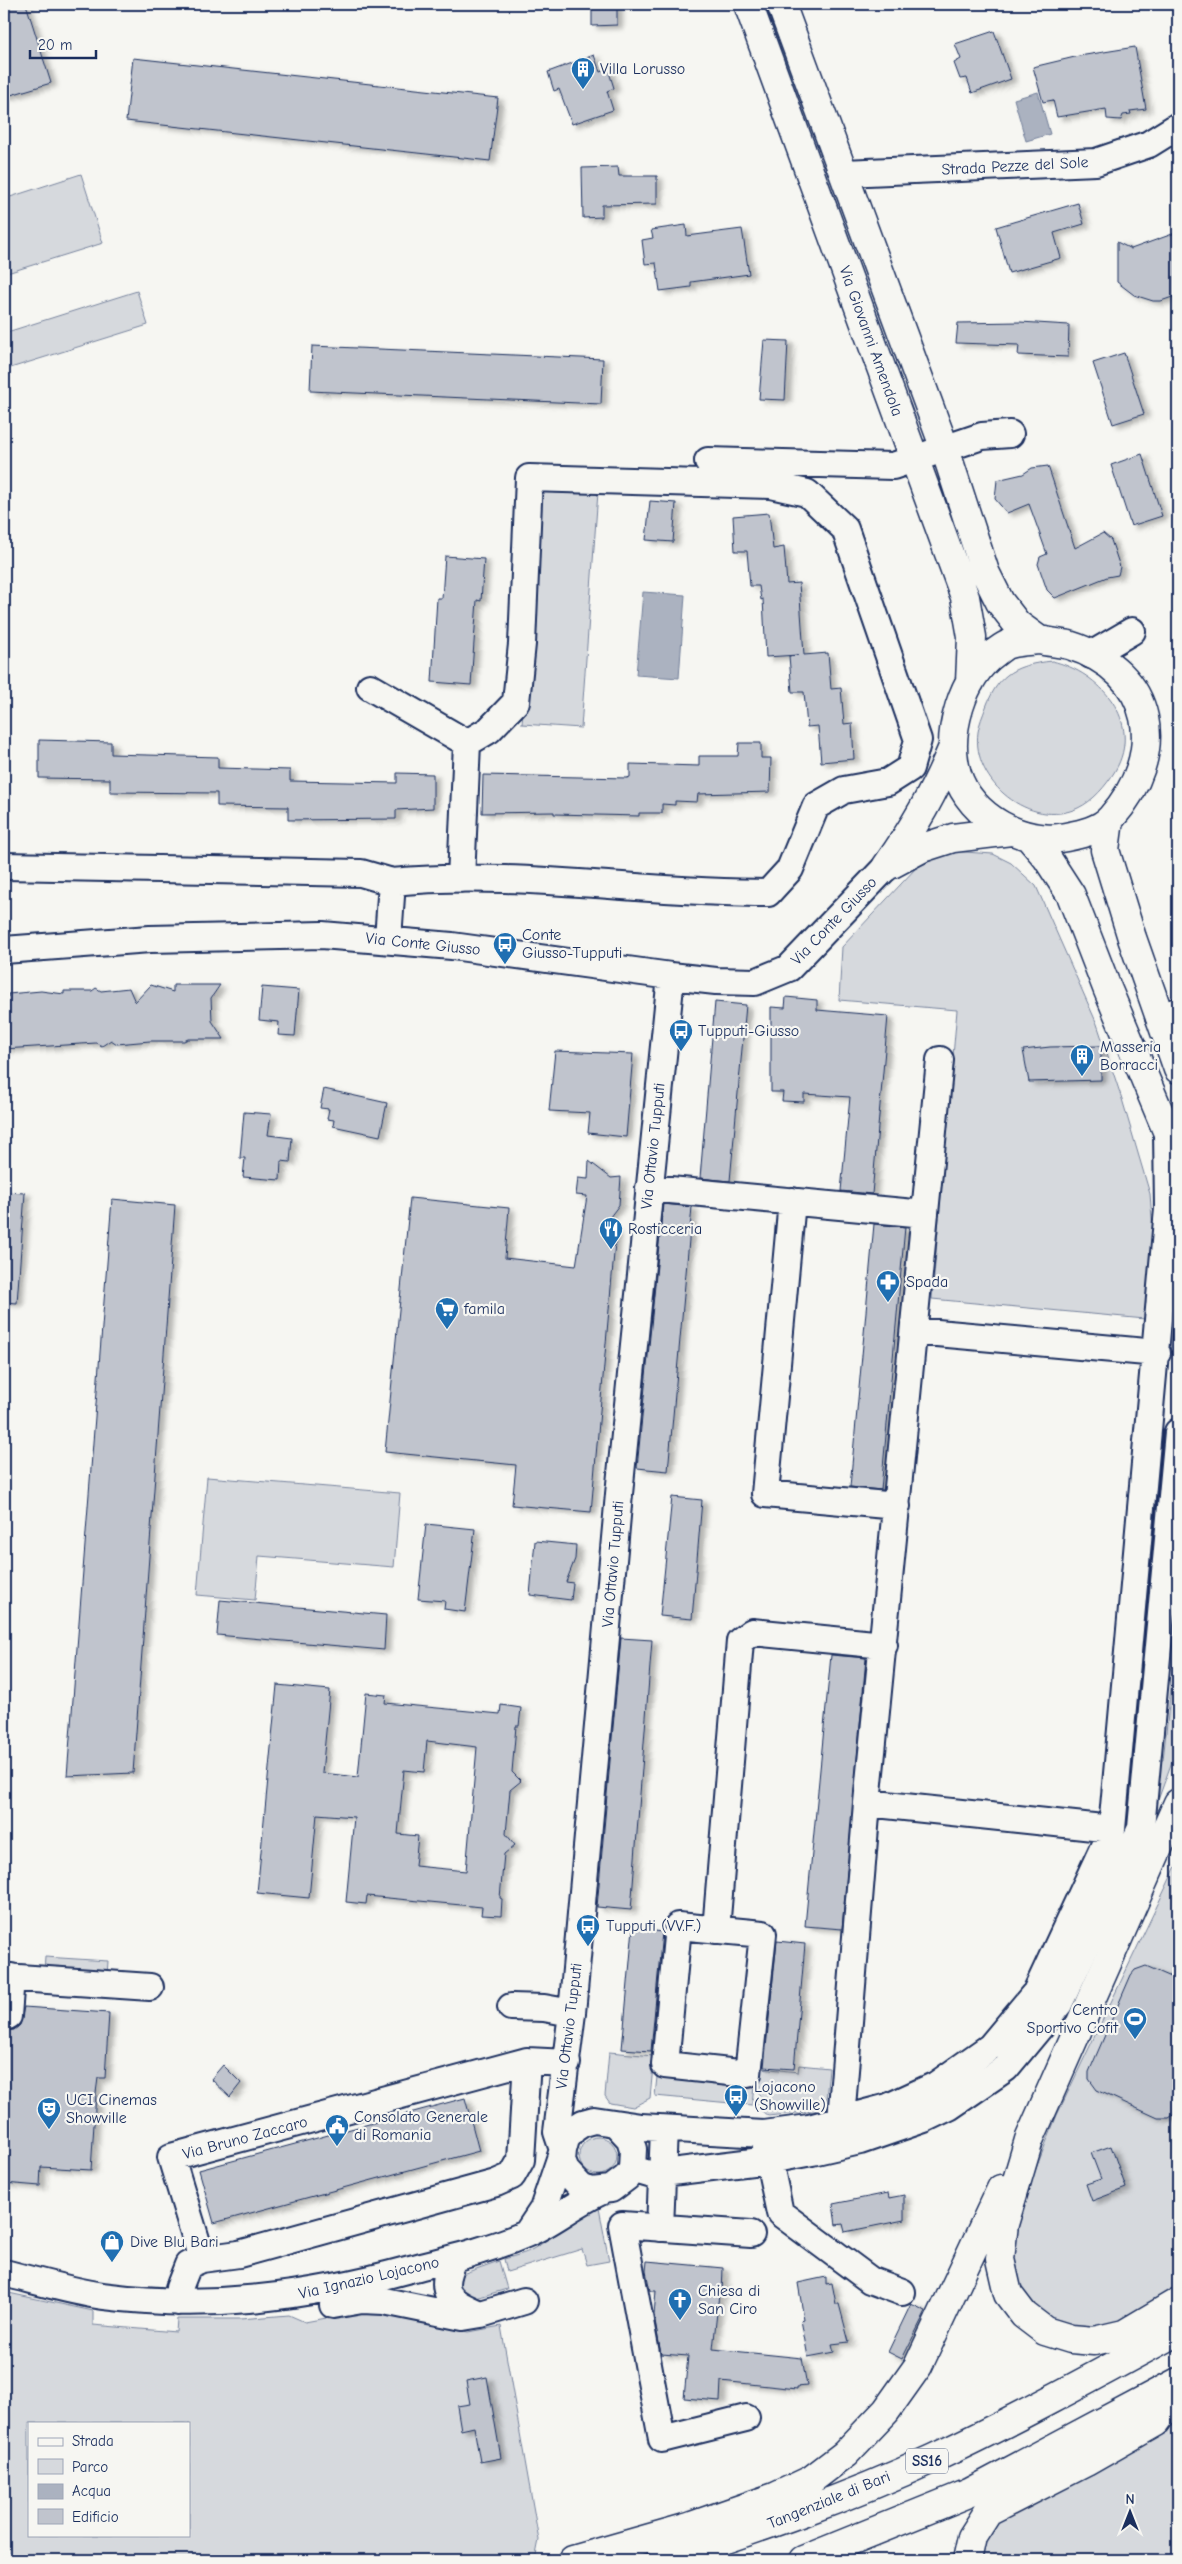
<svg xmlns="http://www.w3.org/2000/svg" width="1182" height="2564" font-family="'Comic Neue',sans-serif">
	<defs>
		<filter id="shadow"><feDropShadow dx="5.5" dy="3" stdDeviation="2.5" flood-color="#0004"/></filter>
	</defs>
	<rect width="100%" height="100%" fill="#f6f6f2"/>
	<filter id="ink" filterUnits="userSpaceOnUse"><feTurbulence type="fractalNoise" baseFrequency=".02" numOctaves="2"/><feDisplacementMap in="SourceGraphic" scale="10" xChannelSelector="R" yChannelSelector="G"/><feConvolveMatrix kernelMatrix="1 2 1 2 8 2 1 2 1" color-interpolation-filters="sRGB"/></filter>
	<g filter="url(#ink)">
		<path fill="#d6d9dd" stroke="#78849e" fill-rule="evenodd" d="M81,174L103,243L4,274V199Z
			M137,291L148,325L4,370V333Z
			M539,488L598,492L581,728L522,724Z
			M1052,661C1100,672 1144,722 1115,771C1106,786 1093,801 1078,808C1031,830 971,782 978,732C979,724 983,715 986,707C999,672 1017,665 1052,661Z
			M951,851L993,854L1011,863L1036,886L1097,1024L1122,1099L1150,1194L1153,1230L1145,1319L932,1299L957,1010L839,1000L842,947L916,868Z
			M207,1477L400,1493L394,1567L259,1556L255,1600L197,1595Z
			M1178,1624V1745L1149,1825L1158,1760H1163Z
			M1178,1862V2289L1102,2330L1062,2326L1033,2307L1020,2291L1014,2274L1011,2240L1033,2176L1057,2115Z
			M45,1957L108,1961L107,1976L44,1972Z
			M609,2052L654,2056L650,2098L633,2107L610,2103L605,2096Z
			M799,2065L829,2068L825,2110L768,2116L758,2108L761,2068L798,2072Z
			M657,2077L754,2086L752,2105L655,2096Z
			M579 2156a19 19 0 1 1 38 0a19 19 0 1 1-38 0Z
			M599,2208L609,2261L587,2265L582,2249L507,2272L504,2259C514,2256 525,2254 533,2249C556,2236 573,2215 599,2208Z
			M499,2261L507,2289L476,2298L465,2295L459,2286L462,2274Z
			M4,2292L93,2311V2325L176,2332L177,2319H240L289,2315L305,2322L358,2312L390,2314L469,2332L501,2326L539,2540L535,2560H4ZM29,2423H189V2535H29Z
			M1178,2423V2560H978L980,2548L1001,2514L1130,2450Z"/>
		<path fill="#abb2c0" stroke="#717e99" d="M1038,92L1050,134L1026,141L1014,99Z
			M643,592L685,595L679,678L636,675Z"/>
		<path fill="#c0c4cd" stroke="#1b2f5e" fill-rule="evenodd" filter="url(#shadow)" d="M4,4H26L51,83L4,97Z
			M592,5H617V25L592,26Z
			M994,31L1011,79L972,93L967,78L960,79L954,63L961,59L955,44Z
			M1135,47L1146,109L1130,111L1131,114L1123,115L1121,120L1107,119L1106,109L1057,117L1053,100L1043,102L1033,67L1079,56Z
			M594,55L600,72L608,69L614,88L607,91L613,110L572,124L559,89L554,91L548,72Z
			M133,58L498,98L490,161L126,121Z
			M618,167L619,176H657V204L602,205V217L583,218L582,168Z
			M1078,203L1084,224L1054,233L1061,258L1009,273L996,227Z
			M686,225L687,236L742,229L749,274L691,282V287L660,291L656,263L645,264L642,240L653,238L651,230Z
			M1178,232V295L1161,301H1153L1134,295L1117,282V242L1131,249Z
			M1020,322L1069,325L1068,357L1018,355L1019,345L956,343L958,323Z
			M764,340L788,341L785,400L759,399Z
			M312,346L603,359L601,404L310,391Z
			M1124,353L1144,414L1113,424L1093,363Z
			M1142,454L1162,516L1131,526L1111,465Z
			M1048,466L1075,548L1103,533L1111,540L1120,567L1118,575L1107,577L1055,598L1047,590L1038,564L1040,557L1047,554L1029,504L1007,513L995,499L997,480L1023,474L1032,468Z
			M650,501L676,503L673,542L646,540Z
			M769,513L773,549L784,547L787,584L799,583L804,655L828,653L831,689L841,688L844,724L852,723L854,759L821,762L818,726L807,727L804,692H792L789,656L798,655L766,657L763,599L761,600L759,586H750L747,551H735L733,516Z
			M445,556L484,559L481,601L477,600L471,685L432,682L437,598H442Z
			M39,740L111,742V754L218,757V768L290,770V781L397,783V773L433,774V808L396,810V819L288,820V807L217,806V793L110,792V779L39,778Z
			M739,743H761V758H771L770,792L698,794L697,802L675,801V805L662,804V813H639V816L554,814V812L482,813L483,775L627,778L630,777V764L699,766V756H738Z
			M151,985L173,992V985H220L211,998L212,1021L224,1039H188L184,1041H150L117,1044L111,1040L102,1046L96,1043L4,1049V997H8V994L41,991L64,994V991H92L96,988L101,991L129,988L135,1002Z
			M262,987L299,990L295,1036L278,1035L279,1022L259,1020Z
			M786,997L817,1000V1010L888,1016L872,1194L841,1191L850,1097L804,1094V1102L782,1101L783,1092H771V1007L785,1008Z
			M715,1002L746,1005L730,1181L700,1178Z
			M1101,1046V1080L1029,1082L1023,1050L1050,1047Z
			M555,1051L633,1054L626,1137L588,1133L590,1113L549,1111Z
			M324,1089L387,1103L380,1136L333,1126L334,1120L327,1119L329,1109L320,1108Z
			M244,1112L271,1114L268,1135L292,1138L290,1162L281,1161L280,1180L243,1177L245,1158H240Z
			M589,1161L611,1178L621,1177L619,1205L603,1226L616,1231L591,1512L512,1505L516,1465L385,1452L410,1198L509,1208L505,1258L576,1266L587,1196L576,1195L578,1178L588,1179Z
			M4,1192L25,1193L17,1303L4,1302Z
			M112,1199L175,1205L133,1773L67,1776Z
			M663,1204L692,1207L668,1471L637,1468Z
			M874,1224L905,1227L881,1490L850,1487Z
			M672,1497L702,1500L692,1619L660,1616Z
			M426,1524L475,1529L465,1612L444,1609L445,1601L418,1599Z
			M535,1541L576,1545L575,1559L566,1582L573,1583L571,1600L530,1595Z
			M220,1600L386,1615L384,1650L217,1635Z
			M621,1638L652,1640L631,1910L597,1907Z
			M831,1655L866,1658L842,1929L805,1926Z
			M277,1685L330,1690L322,1773L358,1777L366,1693L386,1695L385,1703L500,1714L501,1705L521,1708L519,1726H516L512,1772L521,1781L510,1790L506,1834L515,1845L504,1854L500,1898L502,1899L501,1916L481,1915L482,1907L367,1896L366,1904L346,1902L354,1817L317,1814L309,1898L257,1893ZM427,1741L477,1747L466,1871L415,1866L418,1836L398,1834L404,1770L424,1772Z
			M633,1928L662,1932L651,2051L622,2049Z
			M777,1941L805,1944L794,2069L764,2067Z
			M1146,1966L1178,1980V2112L1169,2118H1158L1097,2090L1089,2079V2072L1131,1975L1135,1970Z
			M24,2007L109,2013L105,2078H98L96,2093L91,2170L41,2167L40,2186L4,2183V2030H14L20,2025Z
			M223,2065L241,2083L230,2097L211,2079Z
			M465,2098L479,2151L214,2223L199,2170Z
			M1111,2146L1126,2188L1092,2201L1086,2184L1101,2179L1091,2153Z
			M888,2193L889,2198L904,2195V2220L845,2232L843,2224L836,2225L833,2204Z
			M647,2261L723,2268L722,2294H719L713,2349L802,2358L807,2386L797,2387V2389L721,2381L720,2401L684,2398L688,2356L661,2354L654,2315L656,2291H650L646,2271Z
			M826,2277V2284L832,2283L836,2304H839L849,2342L832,2344L834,2352L808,2357L801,2320L804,2319L798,2283Z
			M911,2304L926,2311L902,2359L888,2352Z
			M487,2377L501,2458L480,2462L474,2427L461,2430L457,2406L470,2404L466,2381Z"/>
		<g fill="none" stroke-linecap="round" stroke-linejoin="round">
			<g stroke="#1b2f5e" stroke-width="30">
				<path id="minor" d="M844,173L1096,162L1149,144L1178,126
					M708,461L893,466L982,436L1010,434
					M1091,655L1132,631
					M370,687L467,743
					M4,866L361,873L392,882
					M388,939L392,882C516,870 643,893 768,893L790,869L816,806L844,790L888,782L910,768L918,740L845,529L807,493L771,485L529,478L522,644L516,702L489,730L467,743L461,879
					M4,950L150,939L322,935L452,946L671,976L716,981L755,982L789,968L886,867
					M1159,1017L1178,1011
					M649,1188L925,1214
					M792,1201L765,1494L897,1506
					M915,1331L1157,1353
					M867,1803L1112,1829
					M678,1926L763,1934L748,2074L665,2065Z
					M716,1930L740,1641L752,1632L884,1645
					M4,1977L150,1987
					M511,2007L544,2008L572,2013
					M8,2016L11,1977
					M841,2119L867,1803L940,1060
					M616,2124L630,2139L633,2149L632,2169L627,2177L611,2189L591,2191L581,2187L566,2171L562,2161L563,2150L566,2139L574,2129L583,2123L594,2120L641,2127L764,2134L809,2128L888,2107L936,2085L990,2047L1036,1992L1112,1829L1168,1209L1167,1130
					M765,2142L780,2213L870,2280L902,2292
					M632,2169L649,2174L663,2173L769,2160L812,2152L860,2141L924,2119L949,2107L1006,2068L1059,2004L1141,1828L1178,1432
					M660,2228L664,2129
					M527,2233L543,2209L563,2150L557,2132L572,2013L619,1494L671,976
					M454,2258C437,2292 448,2301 480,2314
					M202,2259L171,2157L527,2061L567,2063
					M4,2273C37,2281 70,2291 103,2296C210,2310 307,2297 410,2269C449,2259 489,2250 526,2234C552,2223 575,2203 602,2191
					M178,2302L179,2288L188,2265L202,2259L239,2254L496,2183L512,2176L521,2160L527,2061
					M333,2305L362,2300L384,2301L463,2317L481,2314L524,2301
					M746,2418L662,2439L622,2225L751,2234"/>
			</g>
			<g stroke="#1b2f5e" stroke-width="31">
				<path id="major" d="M748,4L965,597L972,637L970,682
					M781,4L945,449L985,572L1000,602L1017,624L1039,640
					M1039,640C1049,642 1059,643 1069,645C1156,672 1168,754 1111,818C1101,830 1081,834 1066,837C1024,846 970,817 957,774C945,734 962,676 996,652C1000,649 1005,645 1009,644C1018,641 1030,641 1039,640Z
					M1109,820L1105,850L1132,938L1178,1069
					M1029,837L1047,858L1071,895L1107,988L1178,1157
					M892,864L922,848L953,838L1011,831
					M886,867C915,826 934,793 953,747"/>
			</g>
			<g stroke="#1b2f5e" stroke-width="31">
				<path id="highway" d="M1178,1803L1029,2140L1004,2224L1000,2259L1008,2294L1024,2315L1045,2331L1071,2339L1094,2341L1124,2334L1178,2302
					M573,2560L689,2527L775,2497L811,2480L845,2454L886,2411L918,2366L1001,2189
					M662,2560C754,2530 846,2499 934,2458C1017,2419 1097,2375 1178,2331
					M803,2560L969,2493L1178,2382
					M967,2560L972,2537L988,2512L1086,2462L1156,2422L1178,2392"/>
			</g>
			<use href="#minor" stroke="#f6f6f2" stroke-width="26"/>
			<use href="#major" stroke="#f6f6f2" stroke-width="28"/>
			<use href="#highway" stroke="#f6f6f2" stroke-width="28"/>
		</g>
	</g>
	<defs>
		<g id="building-pin" transform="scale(1.25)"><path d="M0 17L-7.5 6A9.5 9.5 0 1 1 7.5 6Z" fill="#1f6fb2" stroke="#f6f6f2"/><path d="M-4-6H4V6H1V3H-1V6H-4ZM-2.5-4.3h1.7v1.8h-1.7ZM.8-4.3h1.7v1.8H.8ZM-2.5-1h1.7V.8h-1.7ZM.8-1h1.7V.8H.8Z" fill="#fff"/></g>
		<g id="bus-pin" transform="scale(1.25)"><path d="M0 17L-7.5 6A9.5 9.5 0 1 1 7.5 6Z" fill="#1f6fb2" stroke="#f6f6f2"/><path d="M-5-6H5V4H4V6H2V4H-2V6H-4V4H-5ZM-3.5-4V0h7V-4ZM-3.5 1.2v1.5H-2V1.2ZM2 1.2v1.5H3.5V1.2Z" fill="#fff"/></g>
		<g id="restaurant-pin" transform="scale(1.25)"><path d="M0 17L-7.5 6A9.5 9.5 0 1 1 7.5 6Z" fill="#1f6fb2" stroke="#f6f6f2"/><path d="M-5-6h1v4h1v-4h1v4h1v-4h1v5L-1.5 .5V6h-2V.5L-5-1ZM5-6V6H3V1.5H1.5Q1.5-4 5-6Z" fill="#fff"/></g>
		<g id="pharmacy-pin" transform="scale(1.25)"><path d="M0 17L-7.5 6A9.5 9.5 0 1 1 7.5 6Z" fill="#1f6fb2" stroke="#f6f6f2"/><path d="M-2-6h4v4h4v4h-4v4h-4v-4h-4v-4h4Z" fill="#fff"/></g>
		<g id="supermarket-pin" transform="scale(1.25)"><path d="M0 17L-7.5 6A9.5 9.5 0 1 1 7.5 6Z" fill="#1f6fb2" stroke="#f6f6f2"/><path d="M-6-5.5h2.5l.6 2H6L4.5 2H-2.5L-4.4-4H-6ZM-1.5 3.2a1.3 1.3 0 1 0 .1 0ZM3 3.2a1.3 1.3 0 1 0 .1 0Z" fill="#fff"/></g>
		<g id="stadium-pin" transform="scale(1.25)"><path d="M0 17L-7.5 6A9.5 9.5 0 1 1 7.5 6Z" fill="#1f6fb2" stroke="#f6f6f2"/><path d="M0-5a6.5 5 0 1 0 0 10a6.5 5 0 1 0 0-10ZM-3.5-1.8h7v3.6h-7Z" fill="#fff"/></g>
		<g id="theatre-pin" transform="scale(1.25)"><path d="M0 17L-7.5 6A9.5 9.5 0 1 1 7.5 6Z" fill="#1f6fb2" stroke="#f6f6f2"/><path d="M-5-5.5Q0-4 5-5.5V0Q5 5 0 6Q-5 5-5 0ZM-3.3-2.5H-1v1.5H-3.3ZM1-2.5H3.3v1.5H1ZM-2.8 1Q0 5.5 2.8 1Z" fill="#fff"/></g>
		<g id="civic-pin" transform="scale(1.25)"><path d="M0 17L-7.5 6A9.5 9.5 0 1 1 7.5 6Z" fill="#1f6fb2" stroke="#f6f6f2"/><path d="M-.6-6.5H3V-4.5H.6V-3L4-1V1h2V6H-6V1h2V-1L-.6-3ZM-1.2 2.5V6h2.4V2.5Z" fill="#fff"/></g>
		<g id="shop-pin" transform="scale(1.25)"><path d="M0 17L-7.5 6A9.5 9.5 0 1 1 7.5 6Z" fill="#1f6fb2" stroke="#f6f6f2"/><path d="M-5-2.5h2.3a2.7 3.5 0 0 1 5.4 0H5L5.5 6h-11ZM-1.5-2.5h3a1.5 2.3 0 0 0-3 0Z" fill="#fff"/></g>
		<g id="church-pin" transform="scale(1.25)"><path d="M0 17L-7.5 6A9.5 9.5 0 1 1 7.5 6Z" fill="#1f6fb2" stroke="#f6f6f2"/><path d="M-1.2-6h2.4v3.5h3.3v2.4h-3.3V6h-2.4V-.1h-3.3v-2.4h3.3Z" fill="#fff"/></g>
	</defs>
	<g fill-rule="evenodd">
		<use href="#building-pin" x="583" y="69"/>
		<use href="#bus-pin" x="505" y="944"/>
		<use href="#bus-pin" x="681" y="1031"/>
		<use href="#building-pin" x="1082" y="1056"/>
		<use href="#restaurant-pin" x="611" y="1229"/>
		<use href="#pharmacy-pin" x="888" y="1282"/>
		<use href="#supermarket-pin" x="447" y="1309"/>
		<use href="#bus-pin" x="588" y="1926"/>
		<use href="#stadium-pin" x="1135" y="2019"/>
		<use href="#bus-pin" x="736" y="2096"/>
		<use href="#theatre-pin" x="49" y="2109"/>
		<use href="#civic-pin" x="337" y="2126"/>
		<use href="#shop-pin" x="112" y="2242"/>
		<use href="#church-pin" x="680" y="2300"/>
	</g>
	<g text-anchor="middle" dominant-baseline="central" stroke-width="4.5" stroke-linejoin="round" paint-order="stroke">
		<rect fill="#f6f6f2" stroke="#5d6b8a" stroke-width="1" x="906" y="2448.5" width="42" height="25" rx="4"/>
		<g font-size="15" font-weight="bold" fill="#1b2f5e">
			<text x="927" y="2461">SS16</text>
		</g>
		<g font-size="16" fill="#1b2f5e" stroke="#f6f6f2" text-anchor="start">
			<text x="600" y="69">Villa Lorusso</text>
			<text x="522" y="935">Conte<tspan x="522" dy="18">Giusso-Tupputi</tspan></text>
			<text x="698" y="1031">Tupputi-Giusso</text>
			<text x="1100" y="1047">Masseria<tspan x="1100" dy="18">Borracci</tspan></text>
			<text x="628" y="1229">Rosticceria</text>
			<text x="906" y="1282">Spada</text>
			<text x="464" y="1309">famila</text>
			<text x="606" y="1926">Tupputi (VV.F.)</text>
			<text x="1118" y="2010" text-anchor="end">Centro<tspan x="1118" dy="18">Sportivo Cofit</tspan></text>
			<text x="754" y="2087">Lojacono<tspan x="754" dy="18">(Showville)</tspan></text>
			<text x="66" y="2100">UCI Cinemas<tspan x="66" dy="18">Showville</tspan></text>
			<text x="354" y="2117">Consolato Generale<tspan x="354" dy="18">di Romania</tspan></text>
			<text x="130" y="2242">Dive Blu Bari</text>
			<text x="698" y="2291">Chiesa di<tspan x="698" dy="18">San Ciro</tspan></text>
		</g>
		<g font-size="16" fill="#1b2f5e" stroke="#f6f6f2">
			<text transform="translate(1015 166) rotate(-3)">Strada Pezze del Sole</text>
			<text transform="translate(871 341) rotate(70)">Via Giovanni Amendola</text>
			<text transform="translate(834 921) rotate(-46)">Via Conte Giusso</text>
			<text transform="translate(423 944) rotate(6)">Via Conte Giusso</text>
			<text transform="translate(653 1146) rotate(-84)">Via Ottavio Tupputi</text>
			<text transform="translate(613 1564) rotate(-85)">Via Ottavio Tupputi</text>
			<text transform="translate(569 2026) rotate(-83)">Via Ottavio Tupputi</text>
			<text transform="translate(245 2138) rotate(-15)">Via Bruno Zaccaro</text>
			<text transform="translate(369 2278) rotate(-13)">Via Ignazio Lojacono</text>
			<text transform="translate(829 2500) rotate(-22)">Tangenziale di Bari</text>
		</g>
	</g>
	<rect width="1182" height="2564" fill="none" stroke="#f6f6f2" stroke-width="20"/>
	<rect x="10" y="10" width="1162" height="2544" fill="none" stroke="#1b2f5e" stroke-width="2" filter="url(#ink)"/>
	<rect x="28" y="2422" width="162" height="115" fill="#f6f6f2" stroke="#9ea6b7"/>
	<rect x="38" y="2438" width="25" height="8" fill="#f6f6f2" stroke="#9ea6b7"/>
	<text x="72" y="2446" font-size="15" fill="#1b2f5e">Strada</text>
	<rect x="38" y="2459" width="25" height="15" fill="#d6d9dd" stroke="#9ea6b7"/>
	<text x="72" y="2472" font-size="15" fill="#1b2f5e">Parco</text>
	<rect x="38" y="2484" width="25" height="15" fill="#abb2c0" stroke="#9ea6b7"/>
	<text x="72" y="2496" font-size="15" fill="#1b2f5e">Acqua</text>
	<rect x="38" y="2509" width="25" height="15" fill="#c0c4cd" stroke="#9ea6b7"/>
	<text x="72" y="2522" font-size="15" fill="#1b2f5e">Edificio</text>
	<g transform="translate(1130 2512)" stroke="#f6f6f2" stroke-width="4" paint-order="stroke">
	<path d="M0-4L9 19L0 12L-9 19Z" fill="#1b2f5e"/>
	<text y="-8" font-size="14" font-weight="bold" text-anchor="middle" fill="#1b2f5e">N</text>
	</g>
	<path d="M30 50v8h66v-8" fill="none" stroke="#1b2f5e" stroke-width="2.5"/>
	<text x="38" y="50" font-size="15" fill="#1b2f5e" stroke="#f6f6f2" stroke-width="4" paint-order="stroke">20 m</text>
</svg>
